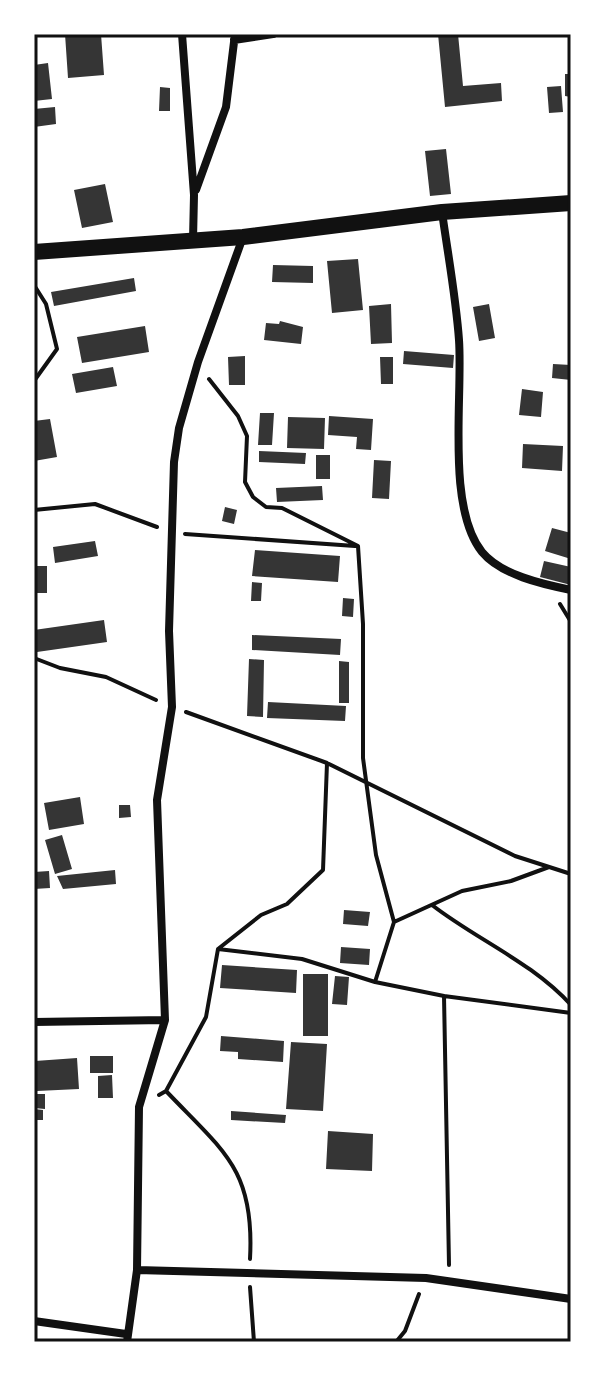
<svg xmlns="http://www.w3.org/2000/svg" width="605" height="1376" font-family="Montserrat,sans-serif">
	<rect width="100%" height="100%" fill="#fff"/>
	<path fill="#353535" d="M65,34H101L104,75L68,78Z
		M438,34H458L463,86L501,83L502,101L445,107Z
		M48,63L52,99L34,101V65Z
		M565,74H571V97L565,96Z
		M561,86L563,112L549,113L547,87Z
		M160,87L170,88V111H159Z
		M55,107L56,124L34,127V109Z
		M446,149L451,194L430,196L425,151Z
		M105,184L113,222L82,228L74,190Z
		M358,259L363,310L332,313L327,261Z
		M273,265L313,266V283L272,282Z
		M134,278L136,291L54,306L51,292Z
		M391,304L392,343L371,344L369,306Z
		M489,304L495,338L479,341L473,307Z
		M280,321L303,327L301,344L264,340L266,323L279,324Z
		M145,326L149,352L82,363L77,337Z
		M404,351L454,355L453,368L403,364Z
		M245,356V385H229L228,357Z
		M380,357H393V384H381Z
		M553,364L571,365V380L552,378Z
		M113,367L117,386L76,393L72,374Z
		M522,389L543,392L541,417L519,415Z
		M260,413H274L272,445H258Z
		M329,416L373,419L371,450L356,449L357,437L328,435Z
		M288,417L325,418L324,449L287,448Z
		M50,419L57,457L34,461V421Z
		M523,444L563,446L562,471L522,468Z
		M259,451L306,453L305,464L259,462Z
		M316,455H330V479H316Z
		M374,460L391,461L389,499L372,498Z
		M322,486L323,500L277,502L276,488Z
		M225,507L237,510L234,524L222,521Z
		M552,528L571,533V559L545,551Z
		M95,541L98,556L55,563L53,547Z
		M255,550L340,556L338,582L252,576Z
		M544,561L571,567V585L540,577Z
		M34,566H47V593H34Z
		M252,582L262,583L261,601H251Z
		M343,598L354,599L353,617L342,616Z
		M104,620L107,642L37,652L34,630Z
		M252,635L341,639L340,655L252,650Z
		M249,659L264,660L263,717L247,716Z
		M339,661L349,662V703H339Z
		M268,702L346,706L345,721L267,718Z
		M80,797L84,824L49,830L44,803Z
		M119,805H130L131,817L119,818Z
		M62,835L72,869L55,874L45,840Z
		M115,870L116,884L63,889L57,876Z
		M49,871L50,888L34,889V872Z
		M344,910L370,912L368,926L343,924Z
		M341,947L370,949L369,965L340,963Z
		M222,965L297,970L296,993L220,988Z
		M303,974H328V1036H303Z
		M335,976L349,977L347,1005L332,1004Z
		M221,1036L284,1041L283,1062L238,1059V1052L220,1051Z
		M291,1042L327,1044L323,1111L286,1109Z
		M90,1056H113V1073H90Z
		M77,1058L79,1089L37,1091L35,1061Z
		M112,1075L113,1098H98V1076Z
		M34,1094H45V1109L34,1108Z
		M34,1109L43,1110V1120H34Z
		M231,1111L286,1115L285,1123L231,1120Z
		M328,1131L373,1134L372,1171L326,1169Z"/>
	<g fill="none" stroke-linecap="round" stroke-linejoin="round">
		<path stroke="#111" stroke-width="4" d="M34,285L46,304L57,349L34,381
			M209,379L238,416L247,436L245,482L253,497L266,507L282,508L358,546L363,624V758L376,855L394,922L375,982L302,959L218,949
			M34,510L95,504L157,527
			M185,534L355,546
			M560,604L571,622
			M34,658L60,668L106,677L156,700
			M186,712L327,763L515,856L571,874
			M432,905C477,940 532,962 571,1005
			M394,922L462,891L511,881L549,867
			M375,982L444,996
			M166,1091C223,1151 255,1169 250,1259
			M159,1095L166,1091L206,1017L218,949L261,915L287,904L323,870L327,763
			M449,1265L444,996L571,1013
			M250,1287L254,1342
			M396,1342L405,1331L419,1294"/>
		<path stroke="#111" stroke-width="8" d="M182,34L194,195L193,240
			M234,40L273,34
			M196,190L226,107L235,34
			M442,212C448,255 456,298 459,340C463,397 446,507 482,552C501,575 542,584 571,590
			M34,1022L165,1020
			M137,1270L426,1278L571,1299
			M34,1321L126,1334
			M127,1342L137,1270L139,1107L165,1020L157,800L172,707L169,631L174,462L179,428L198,362L243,237"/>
		<path stroke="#111" stroke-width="16" d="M34,252L243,237L442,212L571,203"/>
	</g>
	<rect width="605" height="1376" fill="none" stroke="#ffffff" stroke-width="72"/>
	<rect x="36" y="36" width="533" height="1304" fill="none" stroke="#111" stroke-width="3"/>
</svg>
